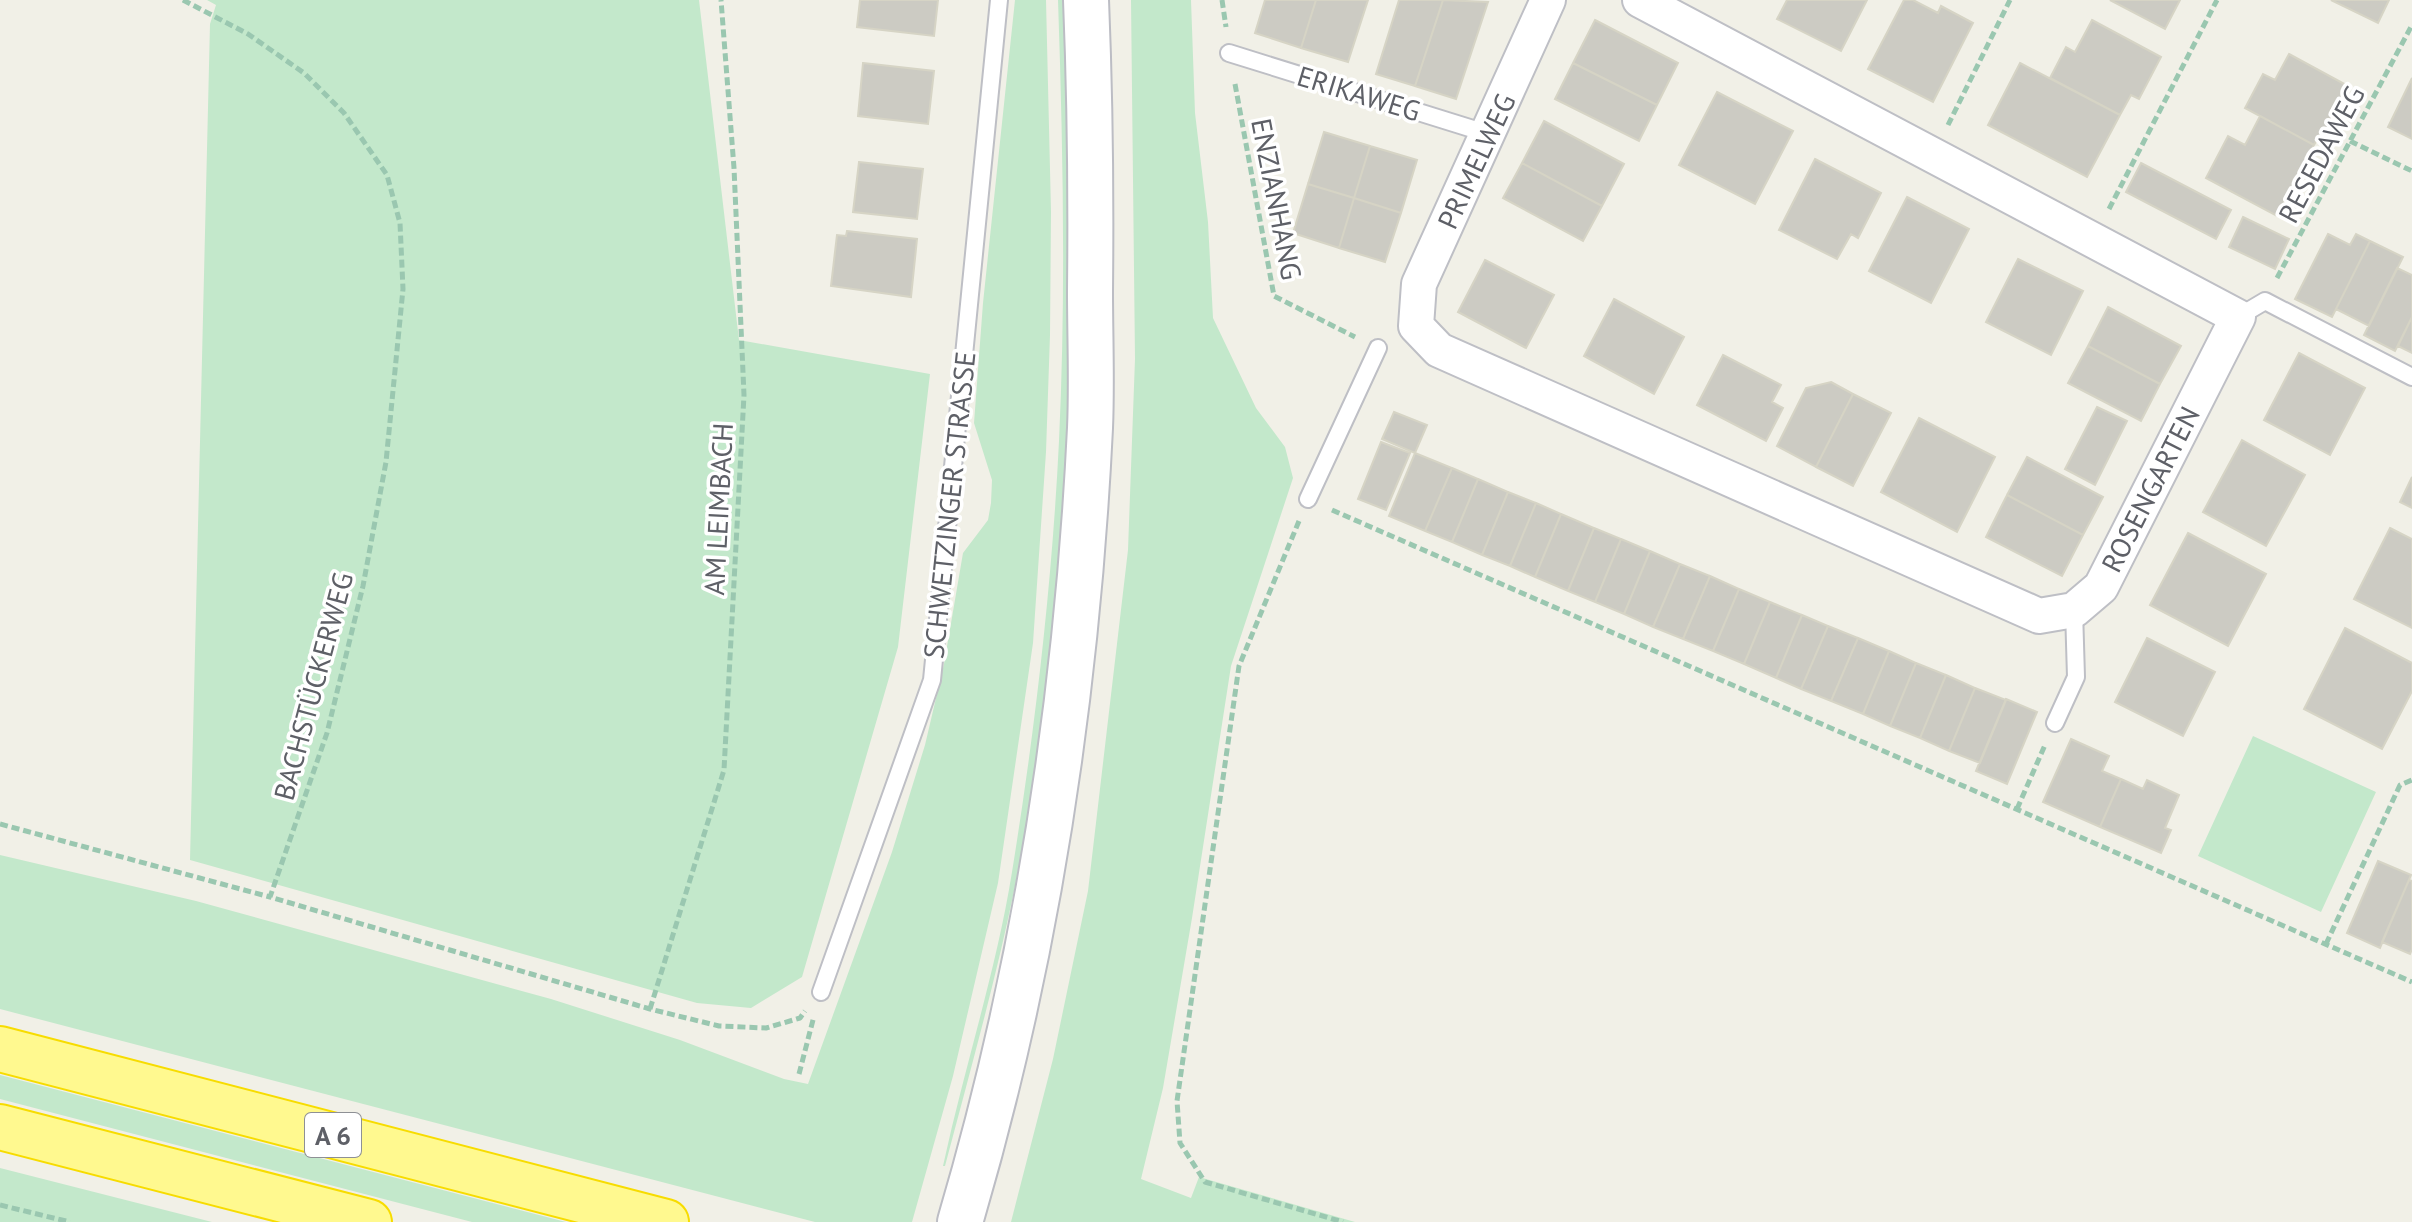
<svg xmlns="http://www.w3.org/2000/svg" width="2412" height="1222" font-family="'PT Sans',sans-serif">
	<rect width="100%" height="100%" fill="#f1f0e7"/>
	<path fill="#c3e8cb" d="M207,0H699L739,340L930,374L898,647L802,977L751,1008L697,1003L190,860L210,24L216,5Z
		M1015,0H1046L1051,212L1050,335L1046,452L1033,643L998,883L953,1076L912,1222H815L0,1009V855L196,901L551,999L680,1040L784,1079L808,1084L892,852L925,745L944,664L963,553L988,520L991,503L992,480L974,423L983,303Z
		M1058,0H1067C1069,199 1076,399 1057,598C1048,696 1033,794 1014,891C995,983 969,1075 945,1166H943C964,1068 996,972 1012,872C1035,730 1052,585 1059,441C1066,294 1063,147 1058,0Z
		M1131,0H1191L1195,113L1208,222L1213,318L1256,408L1285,447L1293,478L1231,666L1192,918L1163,1088L1141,1179L1191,1198L1199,1177L1355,1222H1011L1053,1059L1088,891L1128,550L1135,359Z
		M2253,736L2376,792L2321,912L2198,856Z
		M0,1075L566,1222H472L0,1099Z
		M0,1168L212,1222H0Z"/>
	<path fill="#cccbc3" stroke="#d6d4c5" stroke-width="2" d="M860,0H938L934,36L857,27Z
		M1265,0H1316L1301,48L1255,33Z
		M1316,0H1368L1348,62L1301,48Z
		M1399,0H1443L1415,86L1376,74Z
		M1443,0L1488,2L1456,99L1415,86Z
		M1787,0H1867L1841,51L1777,19Z
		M1904,0H1913L1938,13L1941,6L1973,23L1933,102L1868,69Z
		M2110,0H2180L2165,29Z
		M2331,0H2389L2378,23Z
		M1595,20L1678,63L1657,105L1573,63Z
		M2092,20L2161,57L2139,99L2131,95L2120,115L2050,78L2066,47L2075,52Z
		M2289,54L2348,86L2340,101L2347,104L2332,133L2324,128L2314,145L2245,108L2263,74L2275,80Z
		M863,63L934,71L928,124L858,116Z
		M1573,63L1657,105L1639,141L1555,99Z
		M2020,63L2120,115L2087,177L1988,125Z
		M2412,78V139L2388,127Z
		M1717,92L1793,131L1755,204L1679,165Z
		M2260,116L2314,145L2277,216L2206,178L2228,136L2245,145Z
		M1544,121L1624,164L1602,206L1522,163Z
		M1324,132L1370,146L1354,198L1308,184Z
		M1370,146L1417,160L1401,213L1354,198Z
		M1815,159L1881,193L1858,238L1851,234L1837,259L1779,230Z
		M859,162L923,169L917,219L853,212Z
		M1522,163L1602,206L1583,241L1503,198Z
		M2141,163L2231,210L2216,239L2126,192Z
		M1308,184L1354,198L1339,248L1293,233Z
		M1907,197L1969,229L1931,303L1869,271Z
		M1354,198L1401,213L1385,262L1339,248Z
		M2243,217L2289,239L2275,269L2229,247Z
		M847,231L917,239L911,297L831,286L837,235L846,236Z
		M2328,234L2350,245L2356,234L2370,241L2332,317L2295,299Z
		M2370,241L2403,257L2369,326L2336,309Z
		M2018,259L2083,291L2051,355L1986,322Z
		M1485,260L1554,295L1526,348L1458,312Z
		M2397,268L2412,275V317L2395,351L2364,335Z
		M1614,299L1684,337L1654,394L1584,356Z
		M2108,307L2181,346L2160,384L2088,346Z
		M2412,317V353L2398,346Z
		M2088,346L2160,384L2141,421L2068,383Z
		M2299,353L2365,388L2330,455L2264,420Z
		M1723,355L1781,385L1772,402L1783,408L1766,441L1697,405Z
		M1831,382L1853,394L1816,467L1777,446L1806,388Z
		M1853,394L1891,413L1853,486L1816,467Z
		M2097,407L2127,421L2095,485L2065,469Z
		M1394,412L1427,425L1415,453L1382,439Z
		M1919,418L1995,457L1957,532L1881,492Z
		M2242,440L2305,475L2266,546L2203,512Z
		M1381,442L1410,453L1386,510L1358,499Z
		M1415,453L1452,468L1425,531L1389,516Z
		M2027,457L2103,497L2083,535L2007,495Z
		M1452,468L1478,479L1452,542L1425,531Z
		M2412,477V508L2400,502Z
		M1478,479L1508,492L1482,555L1452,542Z
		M1508,492L1536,503L1510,566L1482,555Z
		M2007,495L2083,535L2062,576L1986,537Z
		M1536,503L1561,514L1535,577L1510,566Z
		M1561,514L1594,528L1568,591L1535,577Z
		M1594,528L1621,539L1595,602L1568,591Z
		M2390,528L2412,539V628L2354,599Z
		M2188,533L2266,574L2228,646L2150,605Z
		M1621,539L1650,551L1624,614L1595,602Z
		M1650,551L1680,564L1653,627L1624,614Z
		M1680,564L1710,576L1683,639L1653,627Z
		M1710,576L1739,589L1713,651L1683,639Z
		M1739,589L1770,602L1744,664L1713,651Z
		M1770,602L1802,615L1776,678L1744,664Z
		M1802,615L1828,626L1801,689L1776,678Z
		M1828,626L1858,638L1831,701L1801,689Z
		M2345,628L2412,663V691L2382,749L2304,709Z
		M1858,638L1889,651L1863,714L1831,701Z
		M2147,638L2215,672L2183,736L2115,702Z
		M1889,651L1916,663L1890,726L1863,714Z
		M1916,663L1946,675L1920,738L1890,726Z
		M1946,675L1975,688L1949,751L1920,738Z
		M1975,688L2006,700L1980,763L1949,751Z
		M2006,699L2037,712L2007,784L1976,771Z
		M2071,739L2109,756L2102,771L2121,779L2100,827L2043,802Z
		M2121,779L2143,789L2147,780L2179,795L2165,828L2171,830L2161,853L2100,827Z
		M2378,861L2411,875L2380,948L2347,933Z
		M2409,880L2412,881V949L2410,954L2382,942Z"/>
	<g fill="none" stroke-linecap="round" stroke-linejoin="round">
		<g stroke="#bebfc5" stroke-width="20">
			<path id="service" d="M1229,53L1489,134
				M2238,317L2265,301L2412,377
				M1308,499L1378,348
				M2055,723L2076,677L2074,610
				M821,992L932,680L999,0"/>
		</g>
		<g stroke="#bebfc5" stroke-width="38">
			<path id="minor" d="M1548,0L1419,284L1416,326L1439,350L2039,616L2074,610L2101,587L2238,317L1640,0"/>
		</g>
		<g stroke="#bcbdc4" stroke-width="48">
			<path id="secondary" d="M960,1222C1036,965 1077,696 1090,428C1092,383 1090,337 1090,291C1091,194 1090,97 1086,0"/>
		</g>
		<g stroke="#f7dc00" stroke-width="48">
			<path id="motorway" d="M0,1049L666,1222
				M0,1127L369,1222"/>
		</g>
		<path stroke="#9ac7b0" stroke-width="5" stroke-dasharray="8 4" stroke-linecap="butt" d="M183,0L248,34L304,73L344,113L387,175L400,223L403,289L386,462L363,586L327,733L270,897L650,1009L719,1026L766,1028L800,1018L805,1011
			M1222,0L1226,27
			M1235,84L1274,296L1355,337
			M1948,125L2010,0
			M2350,141L2412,171
			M2109,209L2217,0
			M2277,278L2412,25
			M1332,510L2412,982
			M1299,521L1239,666L1177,1101L1180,1143L1205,1182L1343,1222
			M2017,809L2045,745
			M0,824L270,897
			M2326,944L2400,785L2412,780
			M650,1009L724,770L744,395L734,168L721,0
			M799,1074L814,1016
			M0,1205L70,1222"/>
		<use href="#service" stroke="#fff" stroke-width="16"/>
		<use href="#minor" stroke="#fff" stroke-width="34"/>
		<use href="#secondary" stroke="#fff" stroke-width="44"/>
		<use href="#motorway" stroke="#fff98f" stroke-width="44"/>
	</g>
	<g text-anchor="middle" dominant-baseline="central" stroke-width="7" stroke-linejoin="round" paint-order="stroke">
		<rect fill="#fff" stroke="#8e9095" stroke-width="2" x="305" y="1113" width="56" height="44" rx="6"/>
		<g font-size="26" font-weight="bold" fill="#5e6067">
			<text x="333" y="1135">A 6</text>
		</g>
		<g font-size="28" fill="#5e6067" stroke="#fff">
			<text transform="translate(1359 93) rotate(17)">ERIKAWEG</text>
			<text transform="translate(2321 154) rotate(-62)">RESEDAWEG</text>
			<text transform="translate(1476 161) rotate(-65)">PRIMELWEG</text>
			<text transform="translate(1277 199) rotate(79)">ENZIANHANG</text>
			<text transform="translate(2150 489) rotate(-63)">ROSENGARTEN</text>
			<text transform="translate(949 505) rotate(-84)">SCHWETZINGER STRASSE</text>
			<text transform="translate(718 509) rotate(-87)">AM LEIMBACH</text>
			<text transform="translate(313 686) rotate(-75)">BACHSTÜCKERWEG</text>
		</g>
	</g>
</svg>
